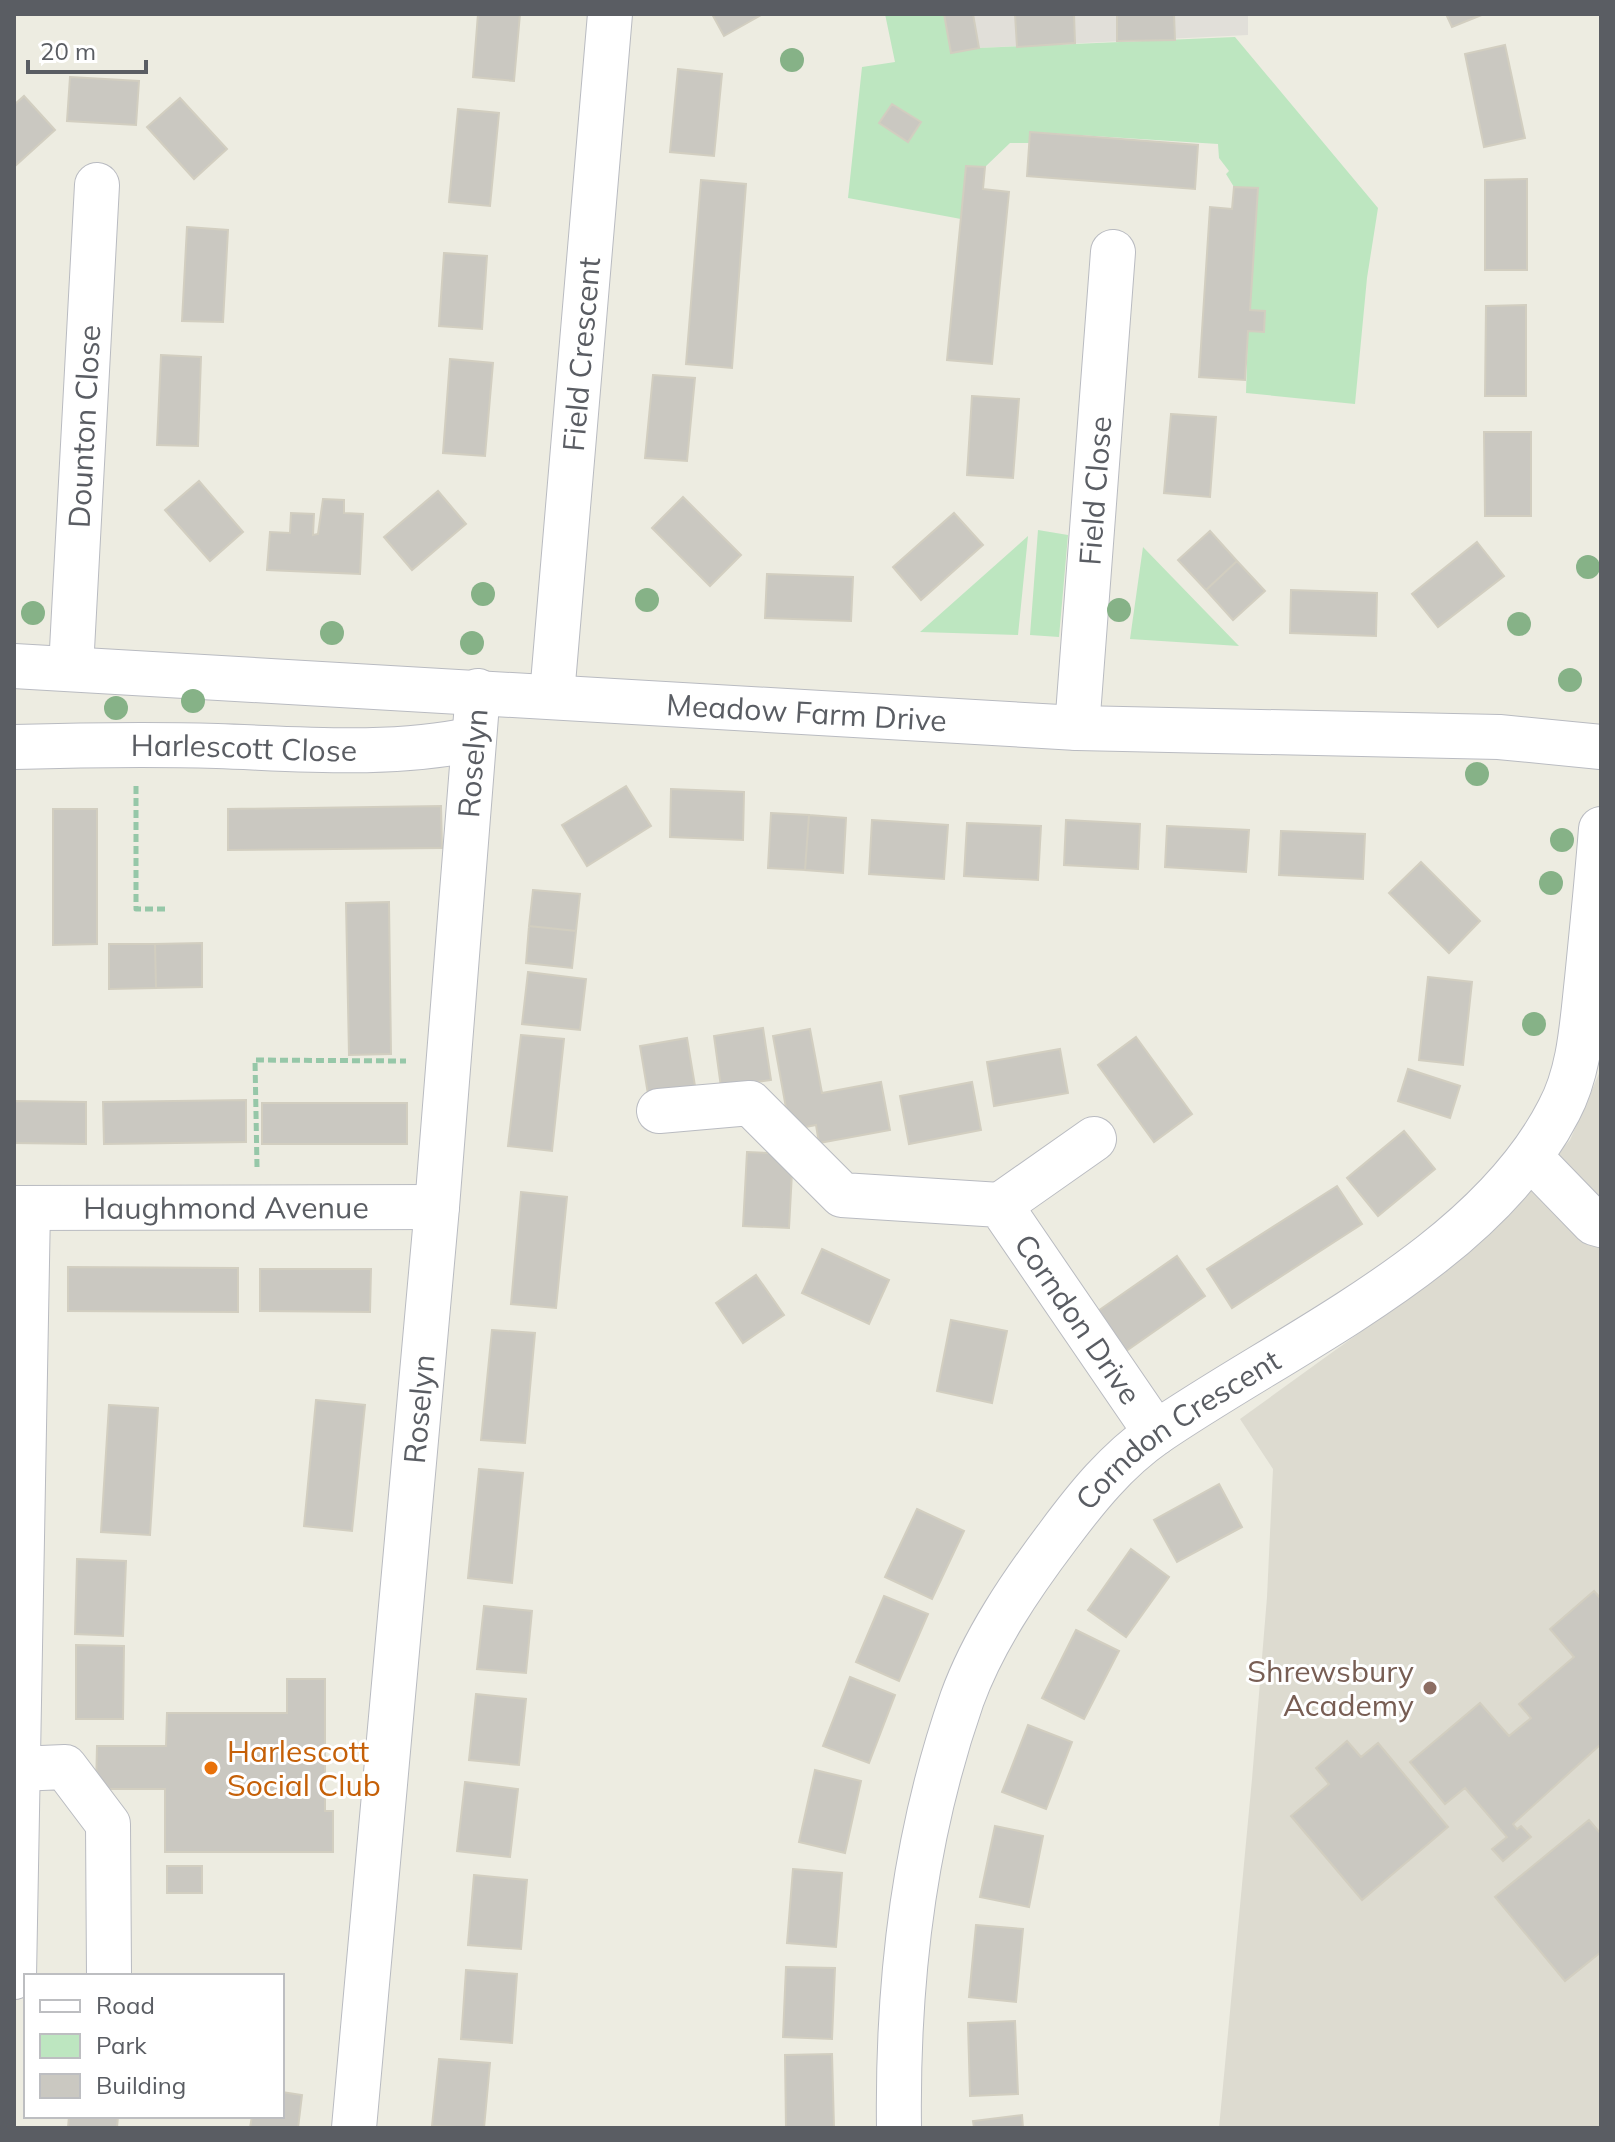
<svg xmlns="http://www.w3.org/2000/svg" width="1615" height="2142" font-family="Mulish,sans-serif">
	<rect width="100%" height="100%" fill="#edece1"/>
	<path fill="#e1dfd9" d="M944,14H1248V35L979,48L951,53Z"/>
	<path fill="#dddbd0" d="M1601,1069V2128H1219L1252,1779L1267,1597L1273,1469L1240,1419L1463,1258L1570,1140Z"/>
	<path fill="#bde6c0" d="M885,14H944L951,53L979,48L1235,37L1378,208L1367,278L1355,404L1246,393L1248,331L1263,332L1265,312L1250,310L1257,188L1234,187L1226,174L1229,171L1219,158L1218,144L1031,132L1029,143H1010L985,167L966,166L961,219L848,198L862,67L895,62Z
		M1038,530L1068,535L1059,637L1030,635Z
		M1028,536L1018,635L920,632Z
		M1143,547L1239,646L1130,639Z"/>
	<path fill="#cac8c1" stroke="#d2cec0" stroke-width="2" d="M478,14H520L514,81L473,77Z
		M712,14H763L724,36Z
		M944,14H973L979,48L951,53Z
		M1015,14H1074L1075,43L1017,47Z
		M1117,14H1174L1175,40L1117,41Z
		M1446,14H1484L1452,27Z
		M1505,45L1525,138L1484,147L1465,54Z
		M678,69L722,74L714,156L670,152Z
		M70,77L139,81L136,125L67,121Z
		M24,96L55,130L14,167V105Z
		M180,98L227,149L194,179L147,127Z
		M892,104L921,122L908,142L879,123Z
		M458,109L499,113L490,206L449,202Z
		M1030,132L1198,145L1195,189L1027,176Z
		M966,166L985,167L983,189L1009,192L992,364L947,360Z
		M1527,179V270H1485V180Z
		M701,180L746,184L732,368L686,364Z
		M1234,187L1258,188L1250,310L1265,311L1264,332L1248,331L1245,380L1199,377L1210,207L1232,209Z
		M187,227L228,230L223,322L182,321Z
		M444,253L487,256L482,329L439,326Z
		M1526,305V396H1485L1486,306Z
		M161,355L201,357L198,446L157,445Z
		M450,359L493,363L485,456L443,453Z
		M653,375L695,378L687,461L645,458Z
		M972,396L1019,399L1013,478L967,475Z
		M1171,414L1216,417L1210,497L1164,493Z
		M1484,432H1531V516H1485Z
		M199,481L243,532L210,561L165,510Z
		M438,491L466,524L412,570L384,537Z
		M683,497L741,555L710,586L652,528Z
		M323,499L344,500V513L363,514L360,574L267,570L270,532L290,533L291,513L314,514L313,535L318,534Z
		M954,513L983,545L921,600L893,567Z
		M1210,531L1237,561L1206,590L1178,560Z
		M1477,542L1504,576L1438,627L1412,594Z
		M1237,561L1265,591L1233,620L1206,590Z
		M767,574L853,577L851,621L765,618Z
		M1291,590L1377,593L1376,636L1290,633Z
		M626,786L651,826L587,866L562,825Z
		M671,789L744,792L743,840L670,837Z
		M441,806L442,848L228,850V809Z
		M53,809H97V944L53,945Z
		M771,813L809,815L805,870L768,868Z
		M809,815L846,818L843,873L805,870Z
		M872,820L948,825L944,879L869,874Z
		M1066,820L1140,824L1138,869L1064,865Z
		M967,823L1041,826L1038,880L964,876Z
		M1167,826L1249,830L1246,872L1165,867Z
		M1281,831L1365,834L1363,879L1279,875Z
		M1421,862L1480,921L1449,953L1389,893Z
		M533,890L580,894L576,931L529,926Z
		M389,902L391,1054L349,1055L346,903Z
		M529,926L576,931L572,968L526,963Z
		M202,943V987L156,988L155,944Z
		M109,944H155L156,988L109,989Z
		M528,972L586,979L580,1030L522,1024Z
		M1428,977L1472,982L1463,1065L1419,1060Z
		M763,1028L771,1080L721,1087L714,1036Z
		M810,1029L822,1093L881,1082L890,1130L819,1143L816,1125L790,1130L773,1036Z
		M521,1035L564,1039L552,1151L508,1146Z
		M1136,1037L1192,1114L1154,1142L1098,1065Z
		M687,1038L696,1092L649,1100L640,1046Z
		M1060,1049L1068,1093L994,1106L987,1062Z
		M1408,1069L1460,1086L1450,1118L1398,1101Z
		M972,1082L981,1130L909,1144L900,1096Z
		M246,1100V1142L104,1144L103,1102Z
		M14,1101L86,1102V1144L14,1143Z
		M262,1103H407V1144H262Z
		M1404,1131L1435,1169L1378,1216L1347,1178Z
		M747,1152L793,1154L789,1228L743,1226Z
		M1337,1186L1362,1224L1232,1308L1207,1269Z
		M521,1192L567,1197L556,1308L511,1304Z
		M822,1249L889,1280L869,1324L802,1293Z
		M1177,1256L1205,1296L1126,1351L1098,1311Z
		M68,1267L238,1268V1312L68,1311Z
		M260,1269H371L370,1312L260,1311Z
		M756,1275L784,1315L743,1343L716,1303Z
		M951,1320L1007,1331L992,1403L937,1391Z
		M492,1330L535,1333L525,1443L481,1440Z
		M316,1400L365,1405L352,1531L304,1526Z
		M109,1405L158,1408L150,1535L101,1532Z
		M479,1469L523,1473L512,1583L468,1578Z
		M1219,1484L1242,1527L1177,1562L1154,1520Z
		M917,1509L964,1531L932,1599L885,1577Z
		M1131,1549L1169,1577L1126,1637L1088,1610Z
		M77,1559L126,1561L123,1636L75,1634Z
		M1594,1591L1601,1599V1744L1513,1824L1517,1829L1521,1826L1531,1837L1503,1861L1492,1849L1507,1837L1465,1788L1445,1804L1410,1762L1480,1703L1509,1736L1531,1718L1519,1704L1574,1657L1550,1629Z
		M884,1596L928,1614L899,1681L856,1662Z
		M484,1606L532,1611L526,1673L477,1669Z
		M1076,1630L1119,1651L1084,1719L1042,1698Z
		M76,1645L124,1646L123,1719H76Z
		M850,1677L895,1695L869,1763L823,1746Z
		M287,1679H325V1811H333V1852H165V1789H96L97,1746H166L167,1713H287Z
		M476,1694L526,1699L519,1765L469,1760Z
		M1028,1725L1072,1742L1046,1809L1002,1792Z
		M1347,1741L1361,1757L1378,1743L1448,1827L1362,1900L1291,1816L1329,1784L1316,1768Z
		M815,1770L861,1781L845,1853L799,1842Z
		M465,1782L518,1789L510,1857L457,1851Z
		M1589,1820L1601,1834V1952L1565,1981L1495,1897Z
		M995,1826L1043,1836L1029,1907L980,1897Z
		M167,1866H202V1893H167Z
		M793,1869L842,1873L836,1947L787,1943Z
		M474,1875L527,1880L521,1949L468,1945Z
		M976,1925L1023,1929L1016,2002L969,1997Z
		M786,1967L835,1968L832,2039L783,2037Z
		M466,1970L517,1974L512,2043L461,2039Z
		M1015,2021L1018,2094L970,2096L968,2023Z
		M832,2054L834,2127L786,2128L785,2055Z
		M439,2059L490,2063L484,2128L432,2126Z
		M282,2092L302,2095L298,2128H250L252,2116H282Z
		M1022,2115L1023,2128H974L973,2121Z
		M69,2116H118L117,2128H68Z"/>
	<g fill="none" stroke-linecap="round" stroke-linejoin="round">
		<g stroke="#b9bbc1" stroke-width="46">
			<g id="minor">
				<path id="s1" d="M14,666L1077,728L1499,737L1601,747"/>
				<path id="s2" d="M71,668L97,185"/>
				<path id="s3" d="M552,695L610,14"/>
				<path id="s4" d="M1077,728L1113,252"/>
				<path id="s5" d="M14,747C82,745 149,744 217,746C302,749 390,757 474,739"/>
				<path id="s6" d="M659,1111L750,1103L842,1195L1000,1205L1156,1433"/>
				<path d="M1531,1158L1594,1223L1601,1225"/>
				<path d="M1000,1205L1094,1139"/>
				<path id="s7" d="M14,1208L437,1207"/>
				<path d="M18,1769L65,1767L108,1824L109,1976"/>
				<path d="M14,1977L28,1208"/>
				<path id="s8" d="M354,2128L437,1207L478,691"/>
				<path id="s9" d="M899,2128C897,1984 914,1836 962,1699C983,1641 1021,1585 1058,1536C1087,1497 1116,1461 1156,1433C1287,1343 1484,1257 1559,1110C1580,1071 1582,1023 1587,979C1592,929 1597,880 1601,829"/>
			</g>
		</g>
		<path stroke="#96c7a8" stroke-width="5" stroke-dasharray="8 4" stroke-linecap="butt" d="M136,786V909H168
			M257,1167L255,1060L406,1061"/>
		<use href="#minor" stroke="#fff" stroke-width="44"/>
	</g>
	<g fill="#86b287">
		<circle cx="792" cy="60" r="12"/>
		<circle cx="1588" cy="567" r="12"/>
		<circle cx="483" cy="594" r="12"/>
		<circle cx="647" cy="600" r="12"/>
		<circle cx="1119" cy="610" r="12"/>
		<circle cx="33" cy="613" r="12"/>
		<circle cx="1519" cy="624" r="12"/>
		<circle cx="332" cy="633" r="12"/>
		<circle cx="472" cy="643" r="12"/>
		<circle cx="1570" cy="680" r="12"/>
		<circle cx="193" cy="701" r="12"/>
		<circle cx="116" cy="708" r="12"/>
		<circle cx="1477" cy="774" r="12"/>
		<circle cx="1562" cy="840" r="12"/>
		<circle cx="1551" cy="883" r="12"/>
		<circle cx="1534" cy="1024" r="12"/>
	</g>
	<circle fill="#8d6e63" stroke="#fff" stroke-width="3" cx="1430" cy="1688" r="8"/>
	<circle fill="#e8710a" stroke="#fff" stroke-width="3" cx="211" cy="1768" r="8"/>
	<g text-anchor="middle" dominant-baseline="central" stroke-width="6" stroke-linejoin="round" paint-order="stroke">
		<g font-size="30" fill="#5a5d63" stroke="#fff">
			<text stroke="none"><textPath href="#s3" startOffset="342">Field Crescent</textPath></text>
			<text stroke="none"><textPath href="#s2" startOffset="242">Dounton Close</textPath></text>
			<text stroke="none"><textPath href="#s4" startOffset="238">Field Close</textPath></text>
			<text stroke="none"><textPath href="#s1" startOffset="794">Meadow Farm Drive</textPath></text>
			<text stroke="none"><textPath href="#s5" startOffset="230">Harlescott Close</textPath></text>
			<text stroke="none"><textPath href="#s8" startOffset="1370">Roselyn</textPath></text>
			<text stroke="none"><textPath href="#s7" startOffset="212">Haughmond Avenue</textPath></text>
			<text stroke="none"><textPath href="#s6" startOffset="518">Corndon Drive</textPath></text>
			<text stroke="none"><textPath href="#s8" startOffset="722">Roselyn</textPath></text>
			<text stroke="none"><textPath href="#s9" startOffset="788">Corndon Crescent</textPath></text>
		</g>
		<g font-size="30" fill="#785e54" stroke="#fff" text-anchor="end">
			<text x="1414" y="1671">Shrewsbury<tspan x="1414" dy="34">Academy</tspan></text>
		</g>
		<g font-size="30" fill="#c56008" stroke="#fff" text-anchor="start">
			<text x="227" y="1751">Harlescott<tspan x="227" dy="34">Social Club</tspan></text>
		</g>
	</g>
	<rect width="1615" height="2142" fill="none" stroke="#5a5d63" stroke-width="32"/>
	<rect x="24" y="1974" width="260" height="144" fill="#ffffff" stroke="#bdbec1" stroke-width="2"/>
	<rect x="40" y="2000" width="40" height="12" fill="#ffffff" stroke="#bdbec1" stroke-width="2"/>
	<text x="96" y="2014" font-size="24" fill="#5a5d63">Road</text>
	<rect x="40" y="2034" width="40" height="24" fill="#bde6c0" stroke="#bdbec1" stroke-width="2"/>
	<text x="96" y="2054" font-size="24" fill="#5a5d63">Park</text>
	<rect x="40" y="2074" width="40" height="24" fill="#cac8c1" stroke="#bdbec1" stroke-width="2"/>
	<text x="96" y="2094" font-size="24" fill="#5a5d63">Building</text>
	<path d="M28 60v12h118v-12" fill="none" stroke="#5a5d63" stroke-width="4"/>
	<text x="40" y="60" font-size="24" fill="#5a5d63" stroke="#ffffff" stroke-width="6" paint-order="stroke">20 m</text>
</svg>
